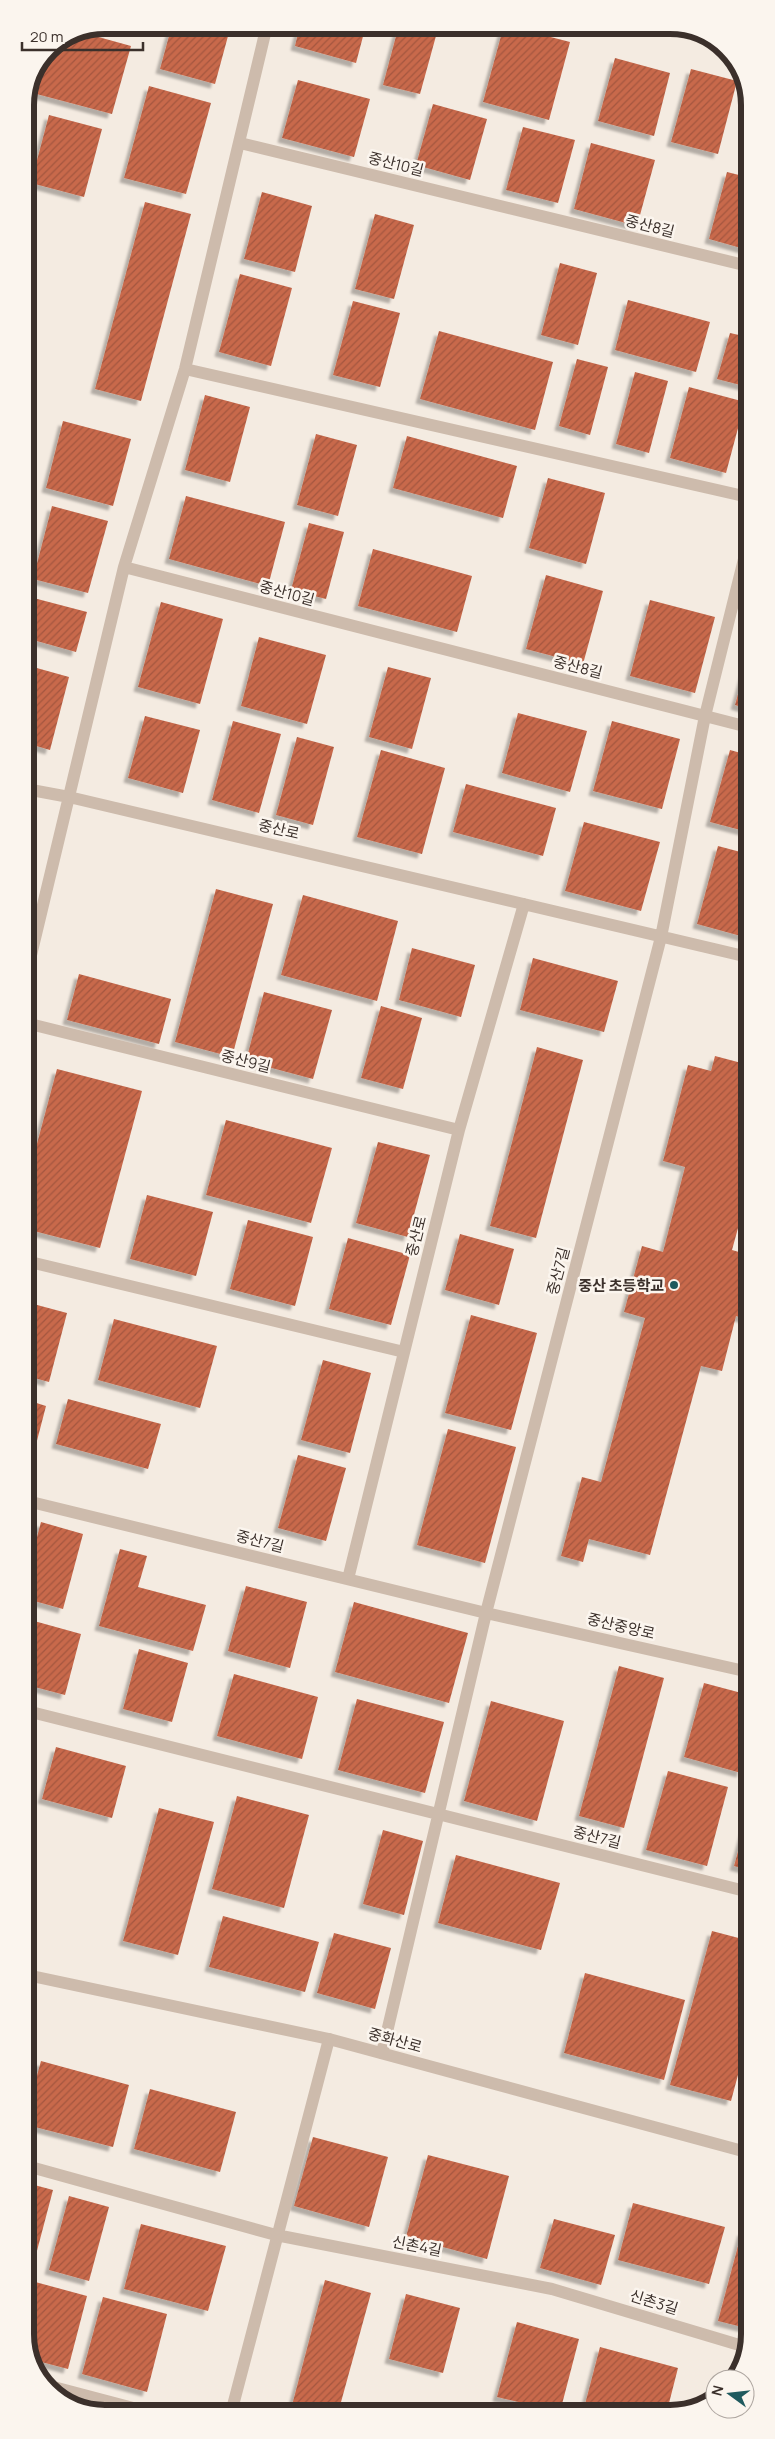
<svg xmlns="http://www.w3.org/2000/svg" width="775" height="2439" font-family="Manrope,'Noto Sans KR',sans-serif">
	<defs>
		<pattern id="building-hatch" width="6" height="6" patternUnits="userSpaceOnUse" patternTransform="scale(1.25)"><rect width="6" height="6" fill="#c8694b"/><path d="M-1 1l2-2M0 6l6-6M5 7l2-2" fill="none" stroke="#a4573f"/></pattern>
		<filter id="shadow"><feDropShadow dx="-4.5" dy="4.5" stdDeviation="1" flood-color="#0004"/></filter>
	</defs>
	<rect width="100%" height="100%" fill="#f4ebe1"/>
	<path fill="url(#building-hatch)" filter="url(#shadow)" d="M172,25H231L215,84L160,69Z
		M300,25H366L356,63L295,46Z
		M399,25H439L420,94L383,85Z
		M504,25L570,42L549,120L483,102Z
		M84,33L131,46L112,114L29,92L48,48Z
		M615,58L670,73L654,136L598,121Z
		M691,69L737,81L718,154L671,142Z
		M298,80L370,99L354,157L282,138Z
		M149,86L211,103L186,194L124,178Z
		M433,104L487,119L470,180L416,165Z
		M49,115L102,129L84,197L31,183Z
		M523,127L575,140L558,203L506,190Z
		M591,143L655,160L637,226L574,209Z
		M727,172L747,177L748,250L709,239Z
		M262,192L312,206L295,272L244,259Z
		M145,202L191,214L141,401L95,389Z
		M375,214L414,225L394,299L355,289Z
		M25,218L34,220L26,250H25Z
		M560,263L597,273L578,345L541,335Z
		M240,274L292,288L271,366L219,352Z
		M628,300L710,322L696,372L615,350Z
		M353,301L400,313L380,387L333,375Z
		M439,331L553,362L535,430L420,399Z
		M730,333L748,337V387L717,379Z
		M577,359L608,367L590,435L559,426Z
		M635,372L668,381L649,453L616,444Z
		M689,387L745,402L726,473L670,458Z
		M205,395L250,407L230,482L185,470Z
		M63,421L131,439L113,506L46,488Z
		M316,434L357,445L338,516L297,505Z
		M407,436L517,466L503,518L393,488Z
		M548,478L605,493L586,564L529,548Z
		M186,496L285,522L268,586L169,559Z
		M52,506L108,521L88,593L33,579Z
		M309,523L344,532L326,599L291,590Z
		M373,549L472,576L457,632L358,606Z
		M546,575L603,591L583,664L526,649Z
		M26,596L87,612L76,652L26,638Z
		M650,600L715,617L695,693L630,676Z
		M161,602L223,619L200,704L138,687Z
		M259,637L326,655L307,724L241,706Z
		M748,658V709L735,705Z
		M26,665L69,677L50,750L26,743Z
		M388,667L431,678L412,749L369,737Z
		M518,713L587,731L570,792L502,773Z
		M145,716L200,730L183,793L128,778Z
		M233,721L281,734L259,813L212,800Z
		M612,721L680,739L662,809L593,791Z
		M297,737L334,747L313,825L276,815Z
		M381,750L445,768L422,854L357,837Z
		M730,750L748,755V832L710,822Z
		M466,784L556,808L543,856L453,832Z
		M584,822L660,842L641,911L565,891Z
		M718,846L748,854V938L697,924Z
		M216,889L273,904L232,1057L175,1042Z
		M303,895L398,921L377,1001L281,975Z
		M412,948L475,965L461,1017L399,1000Z
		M533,958L618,981L604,1032L520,1010Z
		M79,974L171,999L159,1044L67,1020Z
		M264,992L332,1010L313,1079L246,1061Z
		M381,1006L422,1018L403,1089L361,1078Z
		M537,1047L583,1060L536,1238L490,1226Z
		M715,1056L749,1065V1188L732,1250L749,1255V1270L741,1300L749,1302V1320L736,1316L722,1371L701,1366L650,1555L589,1539L583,1562L561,1556L582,1477L601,1482L645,1318L624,1312L642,1246L663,1252L685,1167L663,1161L688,1065L711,1071Z
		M57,1069L142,1091L100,1248L26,1229V1185Z
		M226,1120L332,1148L311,1223L206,1195Z
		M378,1142L430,1155L408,1237L356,1223Z
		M147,1195L213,1212L196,1276L130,1259Z
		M248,1220L313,1237L295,1306L230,1289Z
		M460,1234L514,1249L499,1305L445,1290Z
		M348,1238L410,1255L391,1325L329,1309Z
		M26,1302L67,1313L49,1382L27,1376Z
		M471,1315L537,1333L511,1430L445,1413Z
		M114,1319L217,1346L200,1408L98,1380Z
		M323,1360L371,1373L350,1453L301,1440Z
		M68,1399L161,1424L148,1469L56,1444Z
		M27,1400L46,1406L32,1460L27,1459Z
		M448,1429L516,1447L485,1563L417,1545Z
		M298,1455L346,1468L326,1541L278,1528Z
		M41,1522L83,1534L63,1609L27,1599V1575Z
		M120,1549L147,1556L138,1587L206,1605L193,1651L99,1626Z
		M246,1586L307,1602L290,1668L228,1651Z
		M354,1602L468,1633L449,1703L335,1672Z
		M27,1619L81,1634L65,1695L27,1685Z
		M139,1649L188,1663L172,1722L123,1709Z
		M619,1666L664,1678L624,1828L579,1816Z
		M234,1674L318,1697L302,1759L217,1736Z
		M704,1683L749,1695V1743L741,1773L684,1757Z
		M357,1699L444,1722L425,1793L338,1770Z
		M491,1701L564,1721L537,1821L464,1801Z
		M56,1747L126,1766L112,1818L42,1799Z
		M668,1771L728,1787L707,1866L646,1850Z
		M237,1796L309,1815L284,1908L212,1889Z
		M159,1808L214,1822L178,1955L123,1941Z
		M749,1812V1870L734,1866Z
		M383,1830L423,1841L404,1915L363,1904Z
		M456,1855L560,1883L541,1950L438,1923Z
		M223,1916L319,1942L305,1992L209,1967Z
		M712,1931L750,1941V2030L731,2101L670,2085Z
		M334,1933L391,1948L375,2009L317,1993Z
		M585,1973L685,2000L664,2080L564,2053Z
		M41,2061L129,2085L113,2147L27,2125V2112Z
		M150,2089L236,2112L220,2172L134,2149Z
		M313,2137L388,2157L369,2227L294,2206Z
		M428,2155L509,2176L487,2259L406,2237Z
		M27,2183L53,2190L33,2266L28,2265Z
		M69,2196L109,2207L89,2281L49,2270Z
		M633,2203L725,2227L709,2284L618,2260Z
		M554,2219L615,2235L601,2285L540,2268Z
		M141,2224L226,2246L208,2311L124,2289Z
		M742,2231L750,2233V2329L718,2321Z
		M28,2280L87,2296L68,2369L30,2359L28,2355Z
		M325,2280L371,2293L338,2413H290Z
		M406,2294L460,2308L443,2373L389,2359Z
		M103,2297L167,2314L147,2392L82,2374Z
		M517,2322L579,2339L560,2412L497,2397Z
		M600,2347L678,2368L667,2411L583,2412Z
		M724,2371L736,2374L735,2379H722Z"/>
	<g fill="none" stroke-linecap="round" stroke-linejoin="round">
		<path stroke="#cdbbac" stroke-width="12" d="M660,25L698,34
			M240,143L748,266
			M185,369L748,497
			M124,567L748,727
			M26,789L69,797L748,957
			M26,976L124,567L185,369L267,25
			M26,1023L459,1130
			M26,1261L404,1352
			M27,1501L486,1613L749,1672
			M348,1579L459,1130L524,904
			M27,1711L749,1892
			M382,2053L486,1613L661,937L705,716L748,543
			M27,2166L276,2235L552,2289L746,2347
			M46,2385L156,2414
			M231,2413L329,2039"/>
		<path stroke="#cdbbac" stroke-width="12" d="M27,1975L329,2039L750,2153"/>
	</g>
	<circle fill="#1f5a5e" stroke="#fbf5ee" stroke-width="2" cx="674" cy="1285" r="5"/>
	<g text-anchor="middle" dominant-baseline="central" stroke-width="5" stroke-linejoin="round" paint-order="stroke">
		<g font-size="15" fill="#3b302b" stroke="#fbf5ee">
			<text transform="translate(396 164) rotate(14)">중산10길</text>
			<text transform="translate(650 226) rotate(14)">중산8길</text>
			<text transform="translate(287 593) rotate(15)">중산10길</text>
			<text transform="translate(578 667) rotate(14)">중산8길</text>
			<text transform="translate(279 829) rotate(13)">중산로</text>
			<text transform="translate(246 1061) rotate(14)">중산9길</text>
			<text transform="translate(416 1236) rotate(-76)">중산로</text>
			<text transform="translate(558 1271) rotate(-75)">중산7길</text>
			<text transform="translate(260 1541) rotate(14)">중산7길</text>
			<text transform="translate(621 1626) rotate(13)">중산중앙로</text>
			<text transform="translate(597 1837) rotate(14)">중산7길</text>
			<text transform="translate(395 2040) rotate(15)">중화산로</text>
			<text transform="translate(417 2246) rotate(11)">신촌4길</text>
			<text transform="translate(654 2302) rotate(17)">신촌3길</text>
		</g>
		<g font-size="15" font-weight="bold" fill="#3b302b" stroke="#fbf5ee" text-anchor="end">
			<text x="664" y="1285">중산 초등학교</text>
		</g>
	</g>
	<path d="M0 0H775V2439H0ZM105 34H670A71 71 0 0 1 741 105V2334A71 71 0 0 1 670 2405H105A71 71 0 0 1 34 2334V105A71 71 0 0 1 105 34Z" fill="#fbf5ee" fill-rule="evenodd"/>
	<path fill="none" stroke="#3b302b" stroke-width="6" d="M105 34H670A71 71 0 0 1 741 105V2334A71 71 0 0 1 670 2405H105A71 71 0 0 1 34 2334V105A71 71 0 0 1 105 34Z"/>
	<g transform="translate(730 2394) rotate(285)"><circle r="24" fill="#fbf5ee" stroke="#aea6a0"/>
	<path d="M0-4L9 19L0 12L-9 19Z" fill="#1f5a5e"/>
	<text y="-8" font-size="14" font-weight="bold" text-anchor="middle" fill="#3b302b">N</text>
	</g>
	<path d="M22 42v8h121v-8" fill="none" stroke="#3b302b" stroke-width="2.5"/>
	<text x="30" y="42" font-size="15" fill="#3b302b" stroke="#fbf5ee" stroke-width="4" paint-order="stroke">20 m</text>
</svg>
